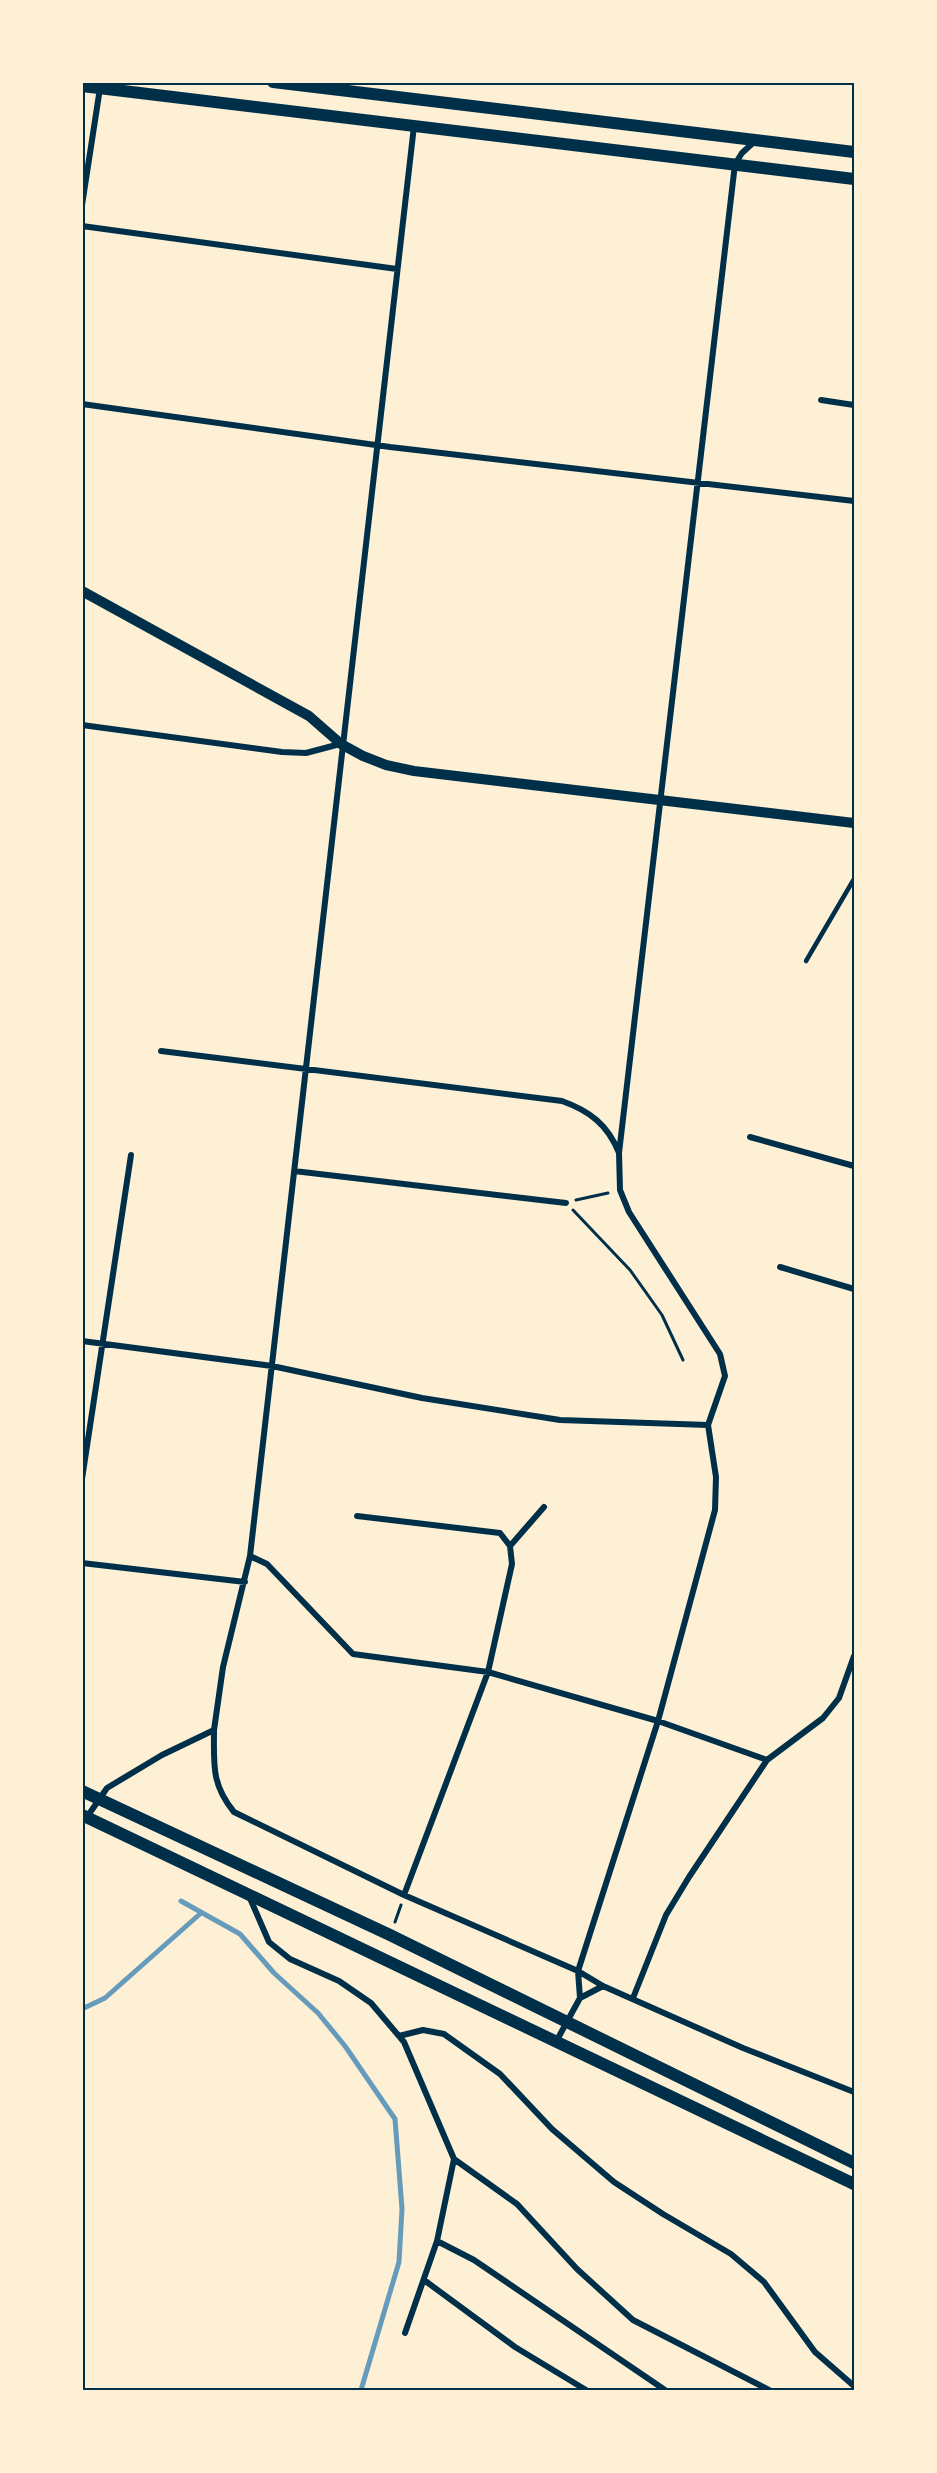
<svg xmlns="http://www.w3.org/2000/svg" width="937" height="2473" font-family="Quicksand,sans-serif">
	<rect width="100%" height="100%" fill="#fdf0d5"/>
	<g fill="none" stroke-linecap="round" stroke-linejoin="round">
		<path stroke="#669bbc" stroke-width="5" d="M181,1901L240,1934L274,1973L318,2013L345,2046L395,2119L402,2209L399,2262L361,2390
			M82,2009L105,1998L201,1913"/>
		<path stroke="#003049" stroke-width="3" d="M576,1200L608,1193
			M573,1210L630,1270L662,1315L683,1360
			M395,1922L401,1905"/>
		<path stroke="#003049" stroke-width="4.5" d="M806,961L854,879"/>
		<path stroke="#003049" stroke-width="6" d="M82,205L100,88
			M82,226L397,269
			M821,400L854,405
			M82,404L390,447L854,501
			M82,725L282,752L306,753L340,744
			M161,1051L562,1101C590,1111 608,1125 619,1153
			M750,1137L854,1166
			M294,1171L566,1203
			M780,1267L854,1289
			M82,1341L272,1366L422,1398L560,1420L708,1425
			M82,1479L131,1155
			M357,1516L500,1533L510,1546L512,1564L488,1672L404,1895
			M510,1546L544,1507
			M250,1556L267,1564L353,1654L488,1672L658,1721L767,1760
			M82,1563L245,1582
			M214,1730C214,1764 211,1784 234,1812L404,1895L578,1971L603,1986L743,2048L854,2092
			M87,1817L107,1788L162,1755L214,1730L223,1667L250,1556L414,126
			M249,1896L269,1942L290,1959L339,1981L371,2003L404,2042L454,2159L517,2204L577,2269L633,2320L769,2390
			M580,1998L603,1986
			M633,1998L666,1915L689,1877L767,1760L823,1718L839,1698L854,1656
			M399,2036L423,2030L444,2034L500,2074L552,2129L614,2182L663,2214L731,2254L764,2282L815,2352L854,2386
			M557,2040L580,1998L578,1971L658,1721L715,1510L716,1477L708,1425L725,1376L720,1354L629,1212L620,1190L619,1153L735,164L742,153L754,142
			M437,2241L474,2260L665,2390
			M424,2280L515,2347L586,2390
			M405,2333L437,2241L454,2159"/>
		<path stroke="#003049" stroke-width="10" d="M82,591L309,716L341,744L363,756L386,765L414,771L854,823"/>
		<path stroke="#003049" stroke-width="12" d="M273,82L854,152
			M82,86L854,179
			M82,1791L390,1935L854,2163
			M82,1815L854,2184"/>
	</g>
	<rect width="937" height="2473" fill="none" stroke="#fdf0d5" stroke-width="168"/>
	<rect x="84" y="84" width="769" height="2305" fill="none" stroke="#003049" stroke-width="2"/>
</svg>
